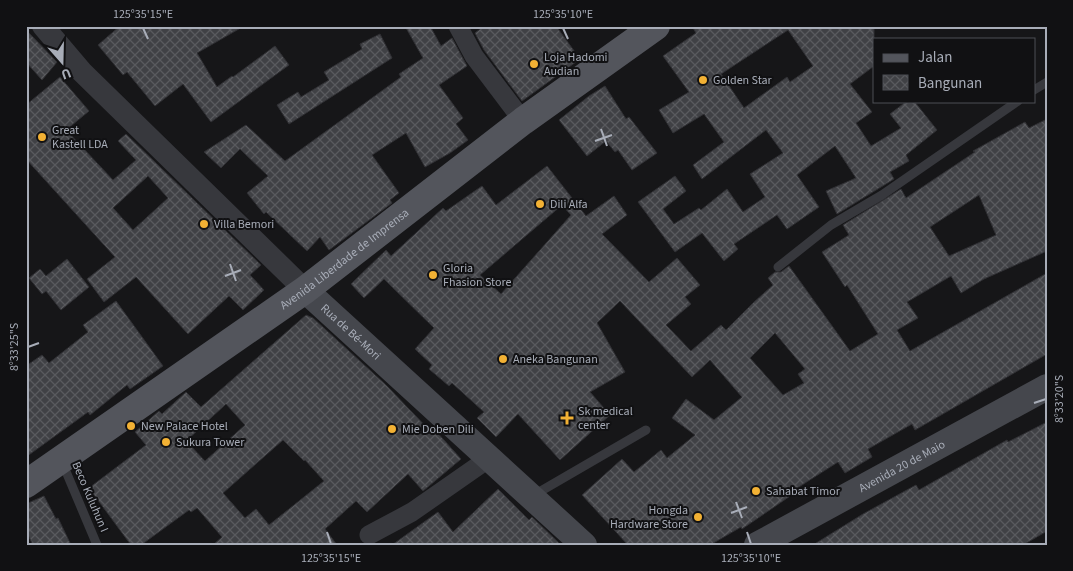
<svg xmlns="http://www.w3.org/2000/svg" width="1073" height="571" font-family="'Source Sans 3',sans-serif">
	<defs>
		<pattern id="building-cross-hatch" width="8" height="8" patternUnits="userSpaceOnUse" patternTransform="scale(1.25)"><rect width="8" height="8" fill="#404145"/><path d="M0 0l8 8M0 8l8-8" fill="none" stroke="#595a5e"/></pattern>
	</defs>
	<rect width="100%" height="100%" fill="#161618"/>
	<path fill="url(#building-cross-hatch)" stroke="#303034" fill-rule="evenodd" d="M120,26H244L197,53L217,87L232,76L233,77L275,46L289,65L211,122L183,84L155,106L127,72L123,75L98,45Z
		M405,26H430L441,46L452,38L467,66L439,85L463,118L456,124L468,140L450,153L425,167L406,133L372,155L399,193L390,200L392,203L329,250L320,237L307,251L266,212L264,214L247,193L268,176L240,149L221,168L204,152L246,125L285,161L401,77L399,74L423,58Z
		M484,26H556L580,59L522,101L484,50L475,33Z
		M692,26H874V66L850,84L872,112L856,123L871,146L901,128L890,114L907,101H914L937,130L906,155L909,161L890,172L894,179L837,214L826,191L856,178L835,146L797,175L819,207L787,229L777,215L734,244L738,249L724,261L702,233L675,252L638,202L675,176L686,191L663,209L674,224L699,208L701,210L727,189L743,212L765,197L750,174L783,153L766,130L702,179L693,165L724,142L704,114L673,133L659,110L689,92L663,56L696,33ZM788,30L813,66L790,82L787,77L744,108L721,74Z
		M26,30L57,62L42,80L26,62Z
		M380,34L392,58L289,124L277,105L298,92L301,97L329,80L324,72L362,49L360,44Z
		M60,77L89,111L66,130L113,180L136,160L118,141L126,134L261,265L250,275L264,290L243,310L229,296L188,334L136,277L104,302L87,279L115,257L26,159V105ZM148,176L168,198L133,230L113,208Z
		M605,86L626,119L629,117L657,153L632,170L618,150L615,152L606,141L587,156L559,120L589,96Z
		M1047,119V251L984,279L961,293L951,276L907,302L918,318L897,330L910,351L1047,273V354L915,430L912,424L868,449L872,457L845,473L838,462L794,490L796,492L742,529L741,527L710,545H628L582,495L622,459L634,472L661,450L667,458L695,435L672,418L686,399L714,420L742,397L710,360L692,377L620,301L597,323L625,372L590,392L610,415L560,460L518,414L496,437L477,418L484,412L452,383L449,386L429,369L432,365L415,349L434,328L384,279L364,298L351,284L386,250L391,256L443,208L446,211L482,186L496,205L547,166L586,216L614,196L627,215L602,234L649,282L677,258L700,285L685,297L691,304L666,325L691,351L721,325L726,330L753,303L773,285L768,278L775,272H781L789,266L850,351L878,334L847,285L845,287L822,252L849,235L843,225L901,189L906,198L975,152L973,151L1025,122L1029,128ZM979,195L996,235L949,256L930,227ZM562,205L571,215L501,294L480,275ZM775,333L805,369L798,374L804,383L783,395L750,358Z
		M67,259L89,287L61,310L46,291L42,294L29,278L40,269L46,276Z
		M116,301L163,366L130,389L127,385L90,415L88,412L26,457V366L42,355L49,363L88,332L83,325Z
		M306,315L313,318L386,385L431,432L434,429L461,459L423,491L408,474L367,512L356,501L325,529L337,545H213L222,537L197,508L191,512L189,510L141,545H131L89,488L146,445L135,432L159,411L162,414L186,392L201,407ZM226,404L245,425L205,461L186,441ZM283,440L304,461L305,460L324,481L269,525L256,509L245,518L223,493Z
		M1047,422V531L1023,545H813L863,514L916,485L919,490L1007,440L1008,442Z
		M498,489L529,520L532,517L561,545H392L438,512L453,532Z
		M44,496L56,519L58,518L71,545H33L26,531V504Z"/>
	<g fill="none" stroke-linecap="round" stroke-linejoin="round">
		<path stroke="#37383d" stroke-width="9" d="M1034,90L1047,82
			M778,267L831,225L882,195L1018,101
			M62,462L97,545
			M534,495L646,430"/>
		<path stroke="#37383d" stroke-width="19" d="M458,26L474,56L523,121
			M369,535L412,512L488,459"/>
		<path stroke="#37383d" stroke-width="22" d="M43,26L82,72L305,290"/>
		<g stroke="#45474d" stroke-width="26">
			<path id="s1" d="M305,290L584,545"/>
			<path id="s2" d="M757,545L1047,387"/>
		</g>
		<path stroke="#53555c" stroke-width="28" id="s3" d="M26,484L305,290L523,121L656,26"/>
	</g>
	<path fill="none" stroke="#a8adb8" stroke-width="2" d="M143,28L148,39M563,28L568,39M601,129L607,146M595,141L612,135M230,264L236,281M225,276L241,270M28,347L39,343M1034,403L1046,399M736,502L742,518M731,513L747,507M327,532L331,544M747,532L751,544"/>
	<g fill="#f2b134" stroke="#111113" stroke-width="2">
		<circle cx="534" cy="64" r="5"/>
		<circle cx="703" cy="80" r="5"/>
		<circle cx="42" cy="137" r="5"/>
		<circle cx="540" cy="204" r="5"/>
		<circle cx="204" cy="224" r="5"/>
		<circle cx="433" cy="275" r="5"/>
		<circle cx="503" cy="359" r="5"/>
		<path d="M564.5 410.5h5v5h5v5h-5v5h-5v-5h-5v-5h5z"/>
		<circle cx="131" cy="426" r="5"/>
		<circle cx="392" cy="429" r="5"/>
		<circle cx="166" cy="442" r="5"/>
		<circle cx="756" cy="491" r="5"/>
		<circle cx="698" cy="517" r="5"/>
	</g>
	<g text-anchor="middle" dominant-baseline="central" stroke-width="4" stroke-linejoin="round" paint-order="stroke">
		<g font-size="12" fill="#a8adb8" stroke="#111113" text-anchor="start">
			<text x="544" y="57">Loja Hadomi<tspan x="544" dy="14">Audian</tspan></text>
			<text x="713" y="80">Golden Star</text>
			<text x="52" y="130">Great<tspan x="52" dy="14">Kastell LDA</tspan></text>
			<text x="550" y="204">Dili Alfa</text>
			<text x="214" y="224">Villa Bemori</text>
			<text x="443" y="268">Gloria<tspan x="443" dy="14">Fhasion Store</tspan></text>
			<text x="513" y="359">Aneka Bangunan</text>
			<text x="578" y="411">Sk medical<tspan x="578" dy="14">center</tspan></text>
			<text x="141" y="426">New Palace Hotel</text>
			<text x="402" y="429">Mie Doben Dili</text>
			<text x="176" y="442">Sukura Tower</text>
			<text x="766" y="491">Sahabat Timor</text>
			<text x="688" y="510" text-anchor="end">Hongda<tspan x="688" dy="14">Hardware Store</tspan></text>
		</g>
		<g font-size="12" fill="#a8adb8" stroke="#111113">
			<text stroke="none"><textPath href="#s3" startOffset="390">Avenida Liberdade de Imprensa</textPath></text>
			<text stroke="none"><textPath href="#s1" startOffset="62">Rua de Bé-Mori</textPath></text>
			<text stroke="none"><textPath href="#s2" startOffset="165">Avenida 20 de Maio</textPath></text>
			<text transform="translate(90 497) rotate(67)">Beco Kuluhun I</text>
		</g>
	</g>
	<rect width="1073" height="571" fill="none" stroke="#111113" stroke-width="55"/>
	<rect x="873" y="38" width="162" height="65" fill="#111113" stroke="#4d4f55"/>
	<rect x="883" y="54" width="25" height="8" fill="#53555c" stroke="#4d4f55"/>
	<text x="918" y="62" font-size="15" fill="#a8adb8">Jalan</text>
	<rect x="883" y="75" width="25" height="15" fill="url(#building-cross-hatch)" stroke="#4d4f55"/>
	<text x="918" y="88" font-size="15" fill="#a8adb8">Bangunan</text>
	<g transform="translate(62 62) rotate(160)" stroke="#111113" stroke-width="4" paint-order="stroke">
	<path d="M0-4L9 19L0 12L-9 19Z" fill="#a8adb8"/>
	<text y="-8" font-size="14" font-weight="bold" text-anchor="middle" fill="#a8adb8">U</text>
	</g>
	<rect x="28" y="28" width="1018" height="516" fill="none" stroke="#a8adb8" stroke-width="2"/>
	<g font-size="12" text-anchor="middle" fill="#a8adb8">
		<text x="143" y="18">125°35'15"E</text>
		<text x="563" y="18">125°35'10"E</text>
		<text transform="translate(14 347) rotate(-90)" y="4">8°33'25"S</text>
		<text transform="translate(1059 399) rotate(-90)" y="4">8°33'20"S</text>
		<text x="331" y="562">125°35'15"E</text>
		<text x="751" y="562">125°35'10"E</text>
	</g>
</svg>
